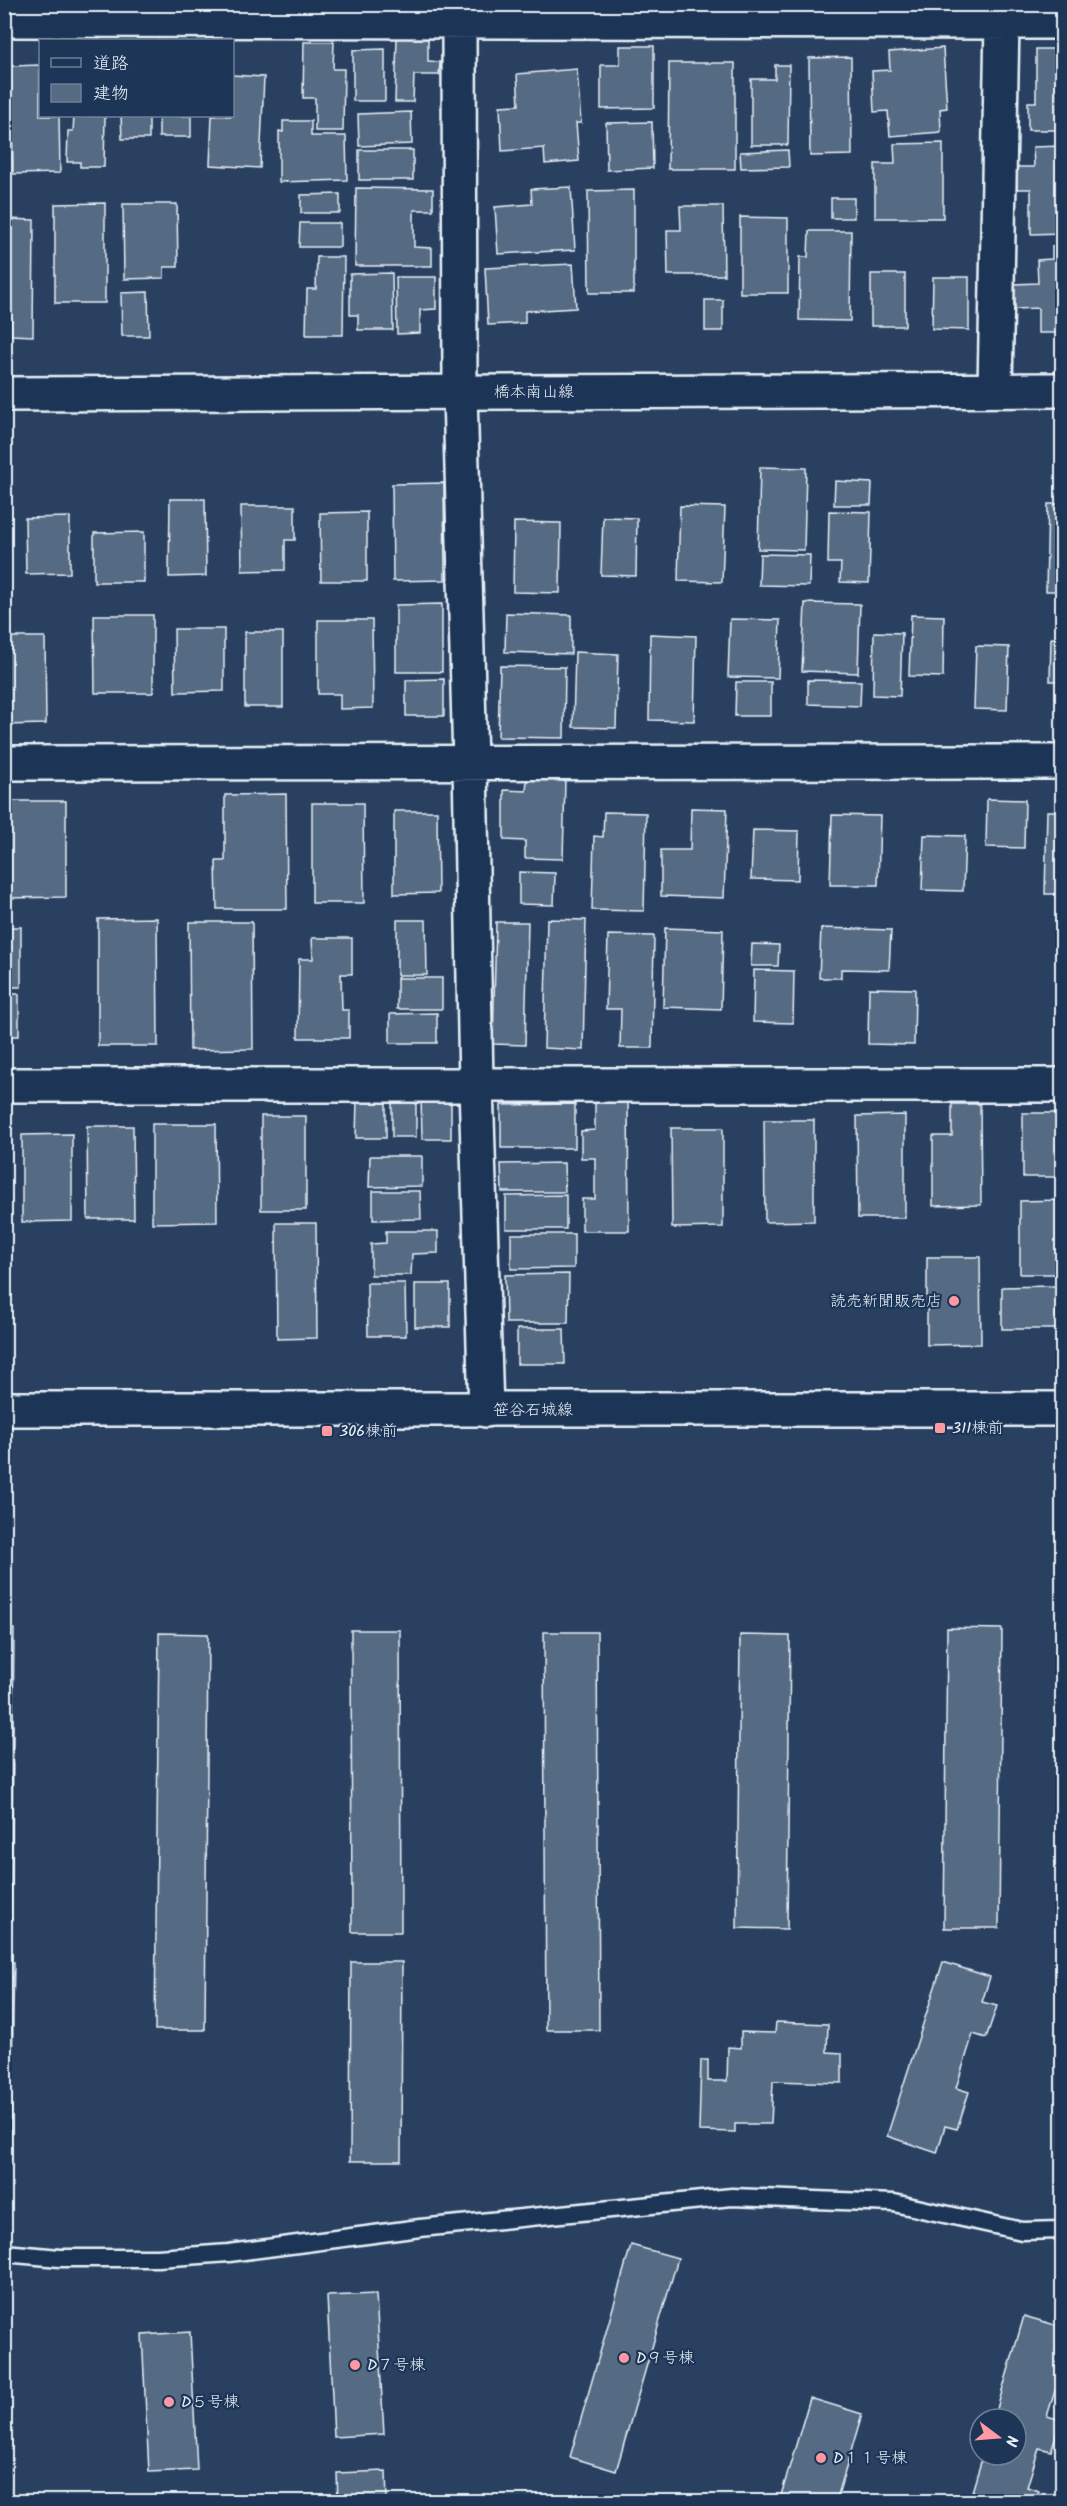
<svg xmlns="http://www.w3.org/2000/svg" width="1067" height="2506" font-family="Kalam,'Klee One',sans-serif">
	<rect width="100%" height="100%" fill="#294061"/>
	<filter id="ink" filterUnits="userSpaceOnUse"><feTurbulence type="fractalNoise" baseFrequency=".0167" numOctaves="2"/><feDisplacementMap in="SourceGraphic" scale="12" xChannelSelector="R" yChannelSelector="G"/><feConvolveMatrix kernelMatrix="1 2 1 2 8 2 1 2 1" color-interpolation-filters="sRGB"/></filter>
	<g filter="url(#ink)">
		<path fill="#556a83" stroke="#e8f1f8" stroke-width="1.5" d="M397,38L428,39V61L440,62L439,75H414L413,102H395Z
			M304,42H334L333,69H344L343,131H315V98H303Z
			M620,46H654V108L601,109V65H620Z
			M943,48L947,108L940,109L941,132L890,136L888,111L874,112L872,71L890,70L889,52Z
			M385,49V101H353V50Z
			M1036,49H1062V130H1028V102H1036Z
			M851,57L852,155L810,156L809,58Z
			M669,63H735V169H668Z
			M40,65V116H59L60,173L13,174L11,66Z
			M775,65H789L788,145H751V79H775Z
			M577,69L581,123H576L579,161L545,164L544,148L502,151L500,106L519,105L517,74Z
			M232,75L264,77L260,168L210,165L212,116H232Z
			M411,112L412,144L359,146L358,114Z
			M74,116H105L104,167H80V162H67L68,131H73Z
			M121,116H149V139H122Z
			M159,116H191V137H159Z
			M283,121H311V136H346L347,180L279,182V131L283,132Z
			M652,122L653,168L607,170L606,123Z
			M943,143V218H875V164H895L894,144Z
			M1062,146V233L1031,234V189H1017V167H1034L1033,147Z
			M359,150H413V180H359Z
			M788,150L789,167L741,168L740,152Z
			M571,187L575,250L498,254L495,207L532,204L531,189Z
			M356,188L433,189V210H414V247L432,248V266H355Z
			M634,190V293H589L588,191Z
			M340,194V213H301V195Z
			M831,198H854V218H831Z
			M105,203V303H55V204Z
			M123,204H177L178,267H164V278L124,279Z
			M680,206H723L724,275H668L667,230H681Z
			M740,217L788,218V293H740Z
			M4,219L34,220L33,336L11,335V314H5Z
			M300,223H340V247H299Z
			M809,231H851L850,321L799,320L800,257H808Z
			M1052,246H1062V333H1038V308L1015,309L1014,284L1038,283L1037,260L1052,259Z
			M317,257H344L343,335H306L307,289H316Z
			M573,264L576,308L525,311V323L488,325L485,268Z
			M392,273L393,330H358V315H350V274Z
			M871,274H905V326H871Z
			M396,277H436V309L420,310V333L397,334Z
			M933,277H969V330L932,329Z
			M148,292L149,336H122L121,293Z
			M705,300H723V331H705Z
			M760,467L806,468L804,550L758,549Z
			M835,481L872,483L871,505H834Z
			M444,483L445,580L393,581L392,484Z
			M170,499H205L206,576L169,577Z
			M1048,504H1062V591H1046Z
			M241,506H295V540H285V570L242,571Z
			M680,506L725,507L722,582L678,581Z
			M829,511L871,512L869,583L840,582L841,563H828Z
			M367,512V581H321L320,513Z
			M70,517V573L26,574L25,518Z
			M603,517L637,518L636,576L601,575Z
			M514,522L561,523L560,593L513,592Z
			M144,532V582H94V533Z
			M760,554L810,555L809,586L759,585Z
			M805,603L860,604L858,673L802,671Z
			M442,604V672H396V605Z
			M506,613L571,615V654L505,652Z
			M94,615H153V693H95Z
			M911,615L944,616L943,677L909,676Z
			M730,619L780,620L778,678L728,677Z
			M318,620H372L373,708L340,709V694H318Z
			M174,629H224V691L175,692Z
			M245,632H283V707H245Z
			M874,632L902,633L900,696L873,695Z
			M650,634L696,636L694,721L649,720Z
			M4,637H45L46,724L4,725Z
			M1051,638L1062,639V681H1050Z
			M976,646L1009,647L1007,710L974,709Z
			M575,652L618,654L616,728L573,727Z
			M500,666L565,667L564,738L498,737Z
			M444,679V716H406V680Z
			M808,680L861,681L860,706L808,704Z
			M736,682H771V716H735Z
			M527,780L565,781L563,859L525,858V841L504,840V790L526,791Z
			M286,794L287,909H217L216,861H225V795Z
			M987,799L1025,800L1024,848L986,847Z
			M4,801H66V897L4,898Z
			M312,803H363L364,903H312Z
			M691,808L727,809L724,898L661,896V850H690Z
			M394,811H437L438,893L394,894Z
			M1047,811H1062V894H1045Z
			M604,812L646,813L644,911L592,910L594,836L603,837Z
			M832,815L880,816L878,885H830Z
			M753,830L799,831L798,880L751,879Z
			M924,835L965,836L963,891L922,890Z
			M519,872L555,873L554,905L519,904Z
			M157,918L158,1046H98V919Z
			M547,919L586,920L583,1050L544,1048Z
			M397,920H426L427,975H397Z
			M189,922H252L253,1049L190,1050Z
			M496,922H528L525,1045L493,1044Z
			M4,927H21V987H4Z
			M665,928L723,930L721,1009L663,1007Z
			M821,928L891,930L889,970L841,969V978H819Z
			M608,935L654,936L652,1048H620L621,1009H606Z
			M312,938H352V974H341L342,1010H349V1038H298L299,959H313Z
			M752,944L779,945L778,966H751Z
			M754,970L794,971L793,1023L753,1022Z
			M397,978H442V1009H397Z
			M869,988L915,989L914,1045L868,1044Z
			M4,994H19V1036H4Z
			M437,1013V1043H390V1014Z
			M392,1095H416V1137H392Z
			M421,1097H451V1139H422Z
			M595,1097H628L629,1231H582V1199H595V1158H581V1131L595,1130Z
			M386,1099V1138H356L357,1100Z
			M575,1104V1148H501V1105Z
			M952,1104H980L981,1205L933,1206V1136H952Z
			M1023,1113H1062V1177H1023Z
			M905,1115V1218H858L857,1116Z
			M261,1116H306V1210H261Z
			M764,1120H814V1221L765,1222Z
			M152,1124H216L217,1222L152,1223Z
			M87,1126H133L134,1219H88Z
			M671,1128H723V1227L672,1228Z
			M72,1134V1221L22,1222V1135Z
			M370,1156H422V1186L369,1187Z
			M564,1163L565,1192H502L501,1164Z
			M373,1191H420L421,1219L373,1220Z
			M566,1195V1229H506V1196Z
			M1062,1200V1274H1020V1201Z
			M276,1223H316L317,1338L277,1339Z
			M386,1231H438V1253L412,1254L411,1275H371V1244L386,1243Z
			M511,1234H574V1268L511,1269Z
			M927,1257H980L981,1344L927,1345Z
			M569,1274L568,1323H506L505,1275Z
			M367,1283H405L406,1336H368Z
			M415,1284H450V1327H415Z
			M1056,1286V1329H1002V1287Z
			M517,1329H564L565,1364H517Z
			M947,1628L1002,1629L999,1928H944Z
			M4,1629H14L11,1928H4Z
			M351,1630H400L401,1932H352Z
			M544,1632H597L599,2030H546Z
			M159,1633L208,1634L205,2030H155Z
			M740,1635L790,1636L787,1929L737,1928Z
			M4,1962H14L10,2165H4Z
			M351,1962H402L401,2161H350Z
			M943,1962L990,1977L982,2002L997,2006L986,2038L973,2034L956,2088L969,2092L957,2129L945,2126L937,2153L887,2136Z
			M776,2022L828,2024L827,2052L842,2053V2083L773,2081L771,2124H735V2132L699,2131L701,2060H708V2081H727L728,2047L741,2048V2032L775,2033Z
			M631,2245L678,2258L616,2471L570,2457Z
			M376,2294L384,2434L334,2437L327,2296Z
			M1024,2316L1062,2327V2390L1056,2388L1047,2416L1061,2420L1051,2451L1039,2448L1027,2487L1039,2491L1036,2502H969L983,2455H1016V2419H994Z
			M190,2332L197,2470L149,2472L142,2335Z
			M810,2398L862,2414L836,2502H779Z
			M5,2427L10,2502H4Z
			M386,2471L387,2502H338L337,2473Z"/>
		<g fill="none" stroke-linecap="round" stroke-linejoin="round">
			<g stroke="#e8f1f8" stroke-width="21">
				<path id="lane" d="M4,2253L60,2258H158L229,2253L420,2228L732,2197L894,2203L1022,2231L1062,2230"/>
			</g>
			<g stroke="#e8f1f8" stroke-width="38">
				<path id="street" d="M4,20L1062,22
					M459,21L460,393L470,763L476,1085L486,1410
					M995,390L1002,22
					M4,763L1062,762
					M4,1085H1062"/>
			</g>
			<g stroke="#e8f1f8" stroke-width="38">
				<path id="secondary" d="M4,394L1062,390
					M4,1409H1062"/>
			</g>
			<use href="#lane" stroke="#1d3557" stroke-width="16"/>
			<use href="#street" stroke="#1d3557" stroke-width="33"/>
			<use href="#secondary" stroke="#1d3557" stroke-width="33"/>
		</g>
	</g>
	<g fill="#ff9aa2" stroke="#1d3557" stroke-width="2">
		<circle cx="954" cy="1301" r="6"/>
		<rect x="934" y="1422" width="12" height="12" rx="3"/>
		<rect x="321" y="1425" width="12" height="12" rx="3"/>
		<circle cx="624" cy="2358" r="6"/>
		<circle cx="355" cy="2365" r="6"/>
		<circle cx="169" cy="2402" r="6"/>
		<circle cx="821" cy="2458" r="6"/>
	</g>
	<g text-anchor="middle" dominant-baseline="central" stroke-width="4.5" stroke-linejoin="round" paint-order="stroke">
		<g font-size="16" fill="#e8f1f8" stroke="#1d3557">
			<text x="534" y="392">橋本南山線</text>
			<text x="533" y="1410">笹谷石城線</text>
		</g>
		<g font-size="16" fill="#e8f1f8" stroke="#1d3557" text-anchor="start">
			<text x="942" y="1301" text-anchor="end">読売新聞販売店</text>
			<text x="952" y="1428">311棟前</text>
			<text x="339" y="1431">306棟前</text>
			<text x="636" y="2358">D９号棟</text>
			<text x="367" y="2365">D７号棟</text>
			<text x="181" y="2402">D５号棟</text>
			<text x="833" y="2458">D１１号棟</text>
		</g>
	</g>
	<rect width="1067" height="2506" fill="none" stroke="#1d3557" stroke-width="24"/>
	<rect x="12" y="12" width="1043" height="2482" fill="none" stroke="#e8f1f8" stroke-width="2" filter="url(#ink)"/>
	<rect x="39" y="39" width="195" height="78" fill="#1d3557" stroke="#6e8097" stroke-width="1.5"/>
	<rect x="51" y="58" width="30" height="9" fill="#1d3557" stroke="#6e8097" stroke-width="1.5"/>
	<text x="93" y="69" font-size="18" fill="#e8f1f8">道路</text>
	<rect x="51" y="84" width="30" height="18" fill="#556a83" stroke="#6e8097" stroke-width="1.5"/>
	<text x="93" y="99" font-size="18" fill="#e8f1f8">建物</text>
	<g transform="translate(998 2437) rotate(106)"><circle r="28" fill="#1d3557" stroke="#6e8097" stroke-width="1.5"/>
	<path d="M0-4.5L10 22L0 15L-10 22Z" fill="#ff9aa2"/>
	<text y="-9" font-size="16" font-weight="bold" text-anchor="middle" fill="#e8f1f8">N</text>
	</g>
</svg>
